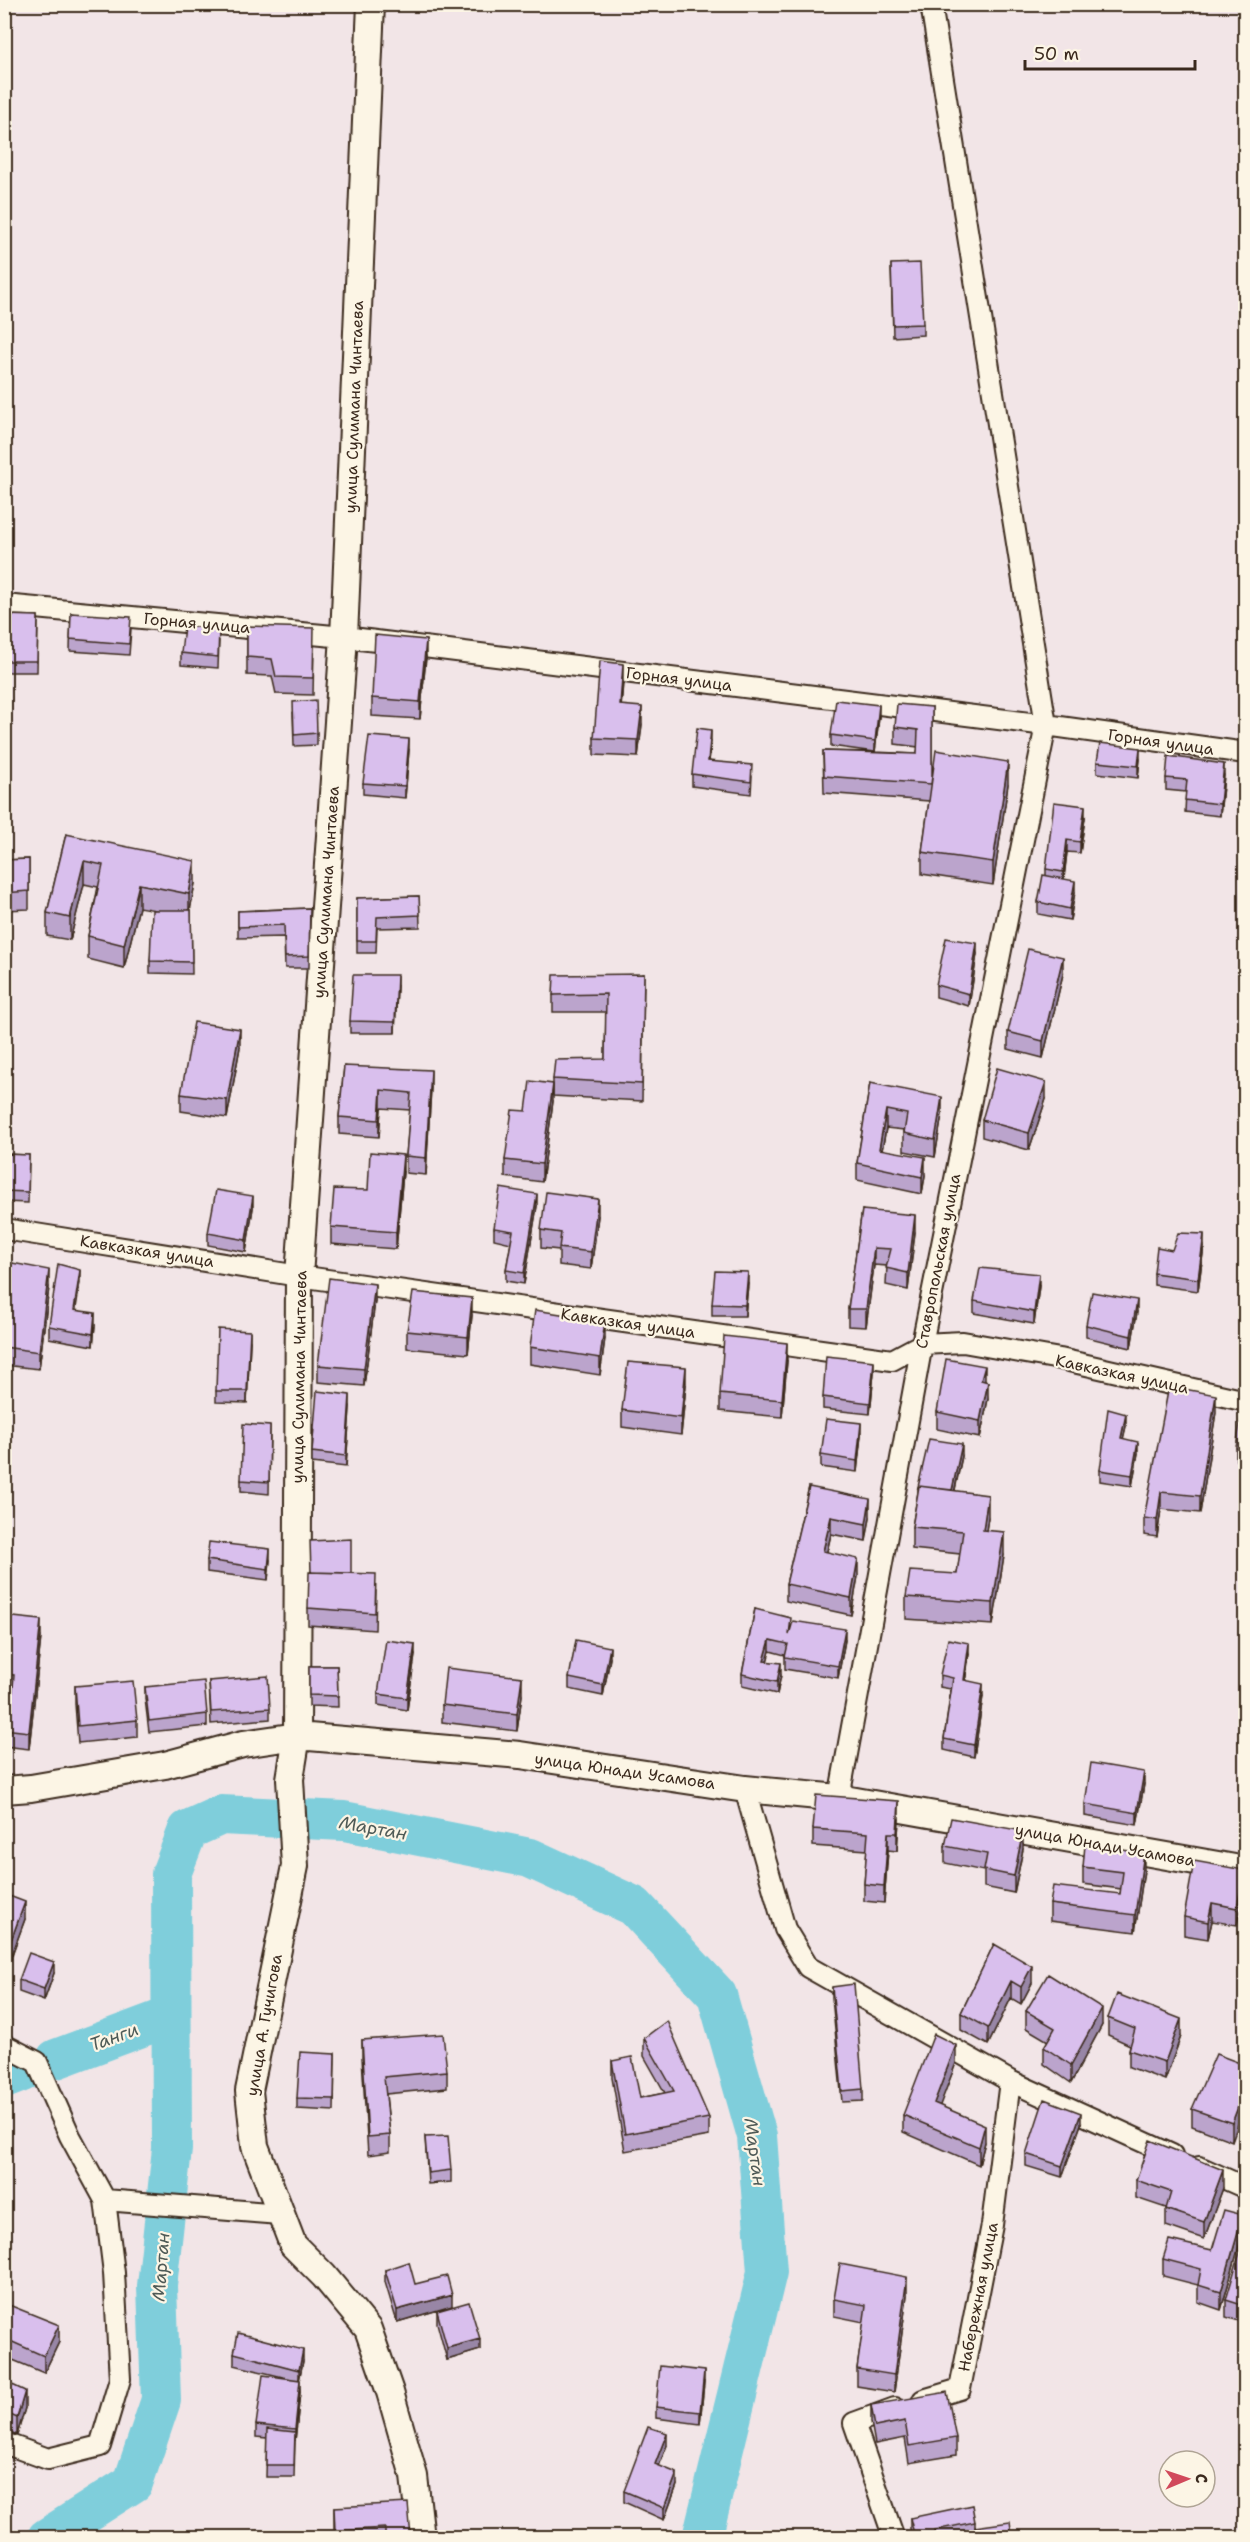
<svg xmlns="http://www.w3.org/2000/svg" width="1250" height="2542" font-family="'Shantell Sans',sans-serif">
	<rect width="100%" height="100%" fill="#f2e5e7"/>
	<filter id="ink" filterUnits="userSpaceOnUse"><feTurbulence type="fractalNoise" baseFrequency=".0167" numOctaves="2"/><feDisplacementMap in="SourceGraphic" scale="12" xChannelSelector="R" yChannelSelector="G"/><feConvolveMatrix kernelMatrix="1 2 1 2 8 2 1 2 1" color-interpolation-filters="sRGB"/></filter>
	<g filter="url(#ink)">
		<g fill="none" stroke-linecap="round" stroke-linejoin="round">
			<path stroke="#7fcedb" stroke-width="40" d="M56,2059L171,2016
				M4,2079L22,2072
				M47,2538L133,2483L161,2400L157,2286L172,2149L171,1874L188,1830L221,1815L344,1821L530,1858L634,1906L717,1995L757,2136L767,2272L702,2538"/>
			<g stroke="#3b2a1e" stroke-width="24">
				<path id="minor" d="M4,605L344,637L1046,725L1246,753
					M4,1229L299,1276L892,1360L922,1344L963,1342L1060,1359L1246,1401
					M745,1789L785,1929L808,1967L1010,2081L1172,2155
					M839,1798L922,1344L1046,725L931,4
					M4,2045L37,2062L70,2136L105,2200
					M1199,2167L1246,2188
					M923,2400L960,2389L992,2225L1010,2081
					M4,2443L48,2459L100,2446L120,2379L114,2273L105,2200L280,2214
					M894,2538L854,2423L895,2408"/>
			</g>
			<g stroke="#3b2a1e" stroke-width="30">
				<path id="tertiary" d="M371,4L344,637L299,1276L297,1736L290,1779L295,1866L249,2091L255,2146L293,2245L324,2276L368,2329L390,2392L414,2476L421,2538
					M4,1790L31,1788L165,1765L243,1744L297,1736L520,1755L745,1789L839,1798L1246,1870"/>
			</g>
			<use href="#minor" stroke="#fcf5e5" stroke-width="20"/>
			<use href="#tertiary" stroke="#fcf5e5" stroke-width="26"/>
		</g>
		<path fill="#bba4cc" stroke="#3b2a1e" stroke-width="1.5" d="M891,264L923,324V335L893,337Z
			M71,613L131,629L129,655L70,651Z
			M4,615L38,616L37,672H4Z
			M247,626L314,646L313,695L276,694L272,676L247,675Z
			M219,641L218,668L181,665V653Z
			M426,657L420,719L372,716V698Z
			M623,681L621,706L642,724L638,757L594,755V738Z
			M932,707V776L1008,784L993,885L922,874V852L929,801L824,793L823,751L875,752L831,746V735L879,717L875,752L917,754L918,747L895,744V727Z
			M293,713L317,733V745L294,746Z
			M711,741L709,761L752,776L751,794L692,786V774Z
			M409,750L405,798L363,794V783Z
			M1140,759L1138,778L1097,773V762Z
			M1224,775L1220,816L1185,812L1186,792L1166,790V778Z
			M1085,818L1080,853L1067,852L1064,879L1075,892L1070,920L1038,914V902L1046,875V869Z
			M66,834L195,883L190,910H191L192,974L150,973V961L156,910L139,907L124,968L88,959V936L98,887L84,884L70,940L47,936V913Z
			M29,859V909L4,910V860Z
			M419,896L420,927L377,928L376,953H357V898Z
			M310,908L309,968H285L284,937L238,938V911Z
			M977,954L969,1006L936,997V985Z
			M644,974L642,1101L553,1096V1079L605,1059L606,1012H553V995Z
			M1063,974L1043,1058L1008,1049V1032Z
			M397,986L395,1033H350V1021Z
			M240,1047L227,1118L181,1111V1094Z
			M344,1066L431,1087L426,1175L406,1173V1156L410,1110L381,1108L379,1137L339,1134V1117Z
			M870,1083L942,1114L935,1157L904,1151V1130L886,1128L882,1150L925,1175L922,1194L857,1180V1163Z
			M1046,1099L1029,1150L982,1137V1120Z
			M553,1101L542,1182L505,1177V1160L526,1111Z
			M4,1154L29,1155L28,1203L4,1202Z
			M403,1172L396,1249L331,1244V1227L368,1190Z
			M537,1206L524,1284L506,1281V1270L511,1243L494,1239V1228Z
			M253,1208L246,1252L208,1245V1233Z
			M862,1210L915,1232L908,1290L886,1285L887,1266L874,1265L866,1327L848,1326V1309Z
			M598,1216L591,1269L559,1265V1250L541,1248V1230Z
			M1204,1246L1198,1291L1154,1285V1273L1172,1250Z
			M80,1282L75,1310L95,1325L93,1346L49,1338V1326Z
			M748,1284L745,1316H712V1304Z
			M1039,1286L1034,1324L974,1313V1301Z
			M49,1287L39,1369L4,1365V1289Z
			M375,1301L364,1386L318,1382V1365Z
			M1137,1312L1131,1348L1086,1337V1325Z
			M472,1315L468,1354L407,1348V1331Z
			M605,1338L600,1375L530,1364V1347Z
			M250,1342L247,1403L216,1402V1391Z
			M787,1361L782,1417L720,1411V1394Z
			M874,1372L870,1414L823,1409V1397Z
			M985,1381L988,1399L980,1438L937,1429V1412Z
			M686,1385L681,1435L622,1427V1410Z
			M350,1407L346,1467L312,1463V1452Z
			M1245,1410V1461L1236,1460V1448Z
			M1216,1412L1200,1513L1161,1509L1157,1537L1144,1535V1518Z
			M270,1426L269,1494L241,1491V1480Z
			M1126,1426L1123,1438L1138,1453L1132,1486L1100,1481V1470Z
			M861,1435L857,1472L821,1467V1455Z
			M962,1456L955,1490L988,1517L986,1530L1004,1555L993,1625L906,1619V1597L957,1574L960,1554L912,1549V1527L918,1492V1487Z
			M809,1487L870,1517L866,1541L831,1534L827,1552L858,1576L851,1615L786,1601V1584Z
			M207,1560H270L268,1580L207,1572Z
			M351,1573L376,1591L375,1630L308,1625V1608Z
			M755,1609L791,1628L845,1640L838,1678L785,1669V1655L770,1651L767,1661L781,1675L777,1694L742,1686V1674Z
			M4,1616L41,1637L29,1749L4,1746V1699L12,1700L13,1692L4,1691Z
			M969,1654L965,1681L983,1696L974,1757L944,1750V1739L951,1689L940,1687V1675Z
			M415,1655L407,1710L378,1705V1694Z
			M610,1658L603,1696L569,1689V1678Z
			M309,1666H337L338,1707L309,1706Z
			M209,1681L270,1708V1719L211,1724Z
			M75,1686L137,1720V1737L78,1743L75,1704Z
			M145,1687L207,1714V1726L149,1732L145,1699Z
			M522,1695L517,1731L442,1722V1705Z
			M1144,1784L1137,1825L1085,1816V1804Z
			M899,1819L897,1851L888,1850L884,1903L864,1901V1884L867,1850L813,1846V1829Z
			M945,1846L1023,1849L1014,1893L984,1887V1871L945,1863Z
			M1083,1867L1144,1870L1135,1932L1050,1921V1904L1120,1894L1121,1889L1083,1884Z
			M1244,1887L1237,1925L1212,1921L1208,1939L1184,1935V1917Z
			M4,1894L25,1919L7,1968L4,1967Z
			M994,1944L1032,1983L1021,2004L1011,1998L988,2045L961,2030V2013Z
			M54,1973L44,2001L19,1992V1980Z
			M832,1987L863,2089V2101L842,2102L832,1998Z
			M1026,2011L1102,2025L1071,2083L1044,2064V2047L1048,2041L1026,2028Z
			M1108,2018L1181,2036L1165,2080L1129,2067V2050L1130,2045L1108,2035Z
			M644,2038L709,2118V2136L625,2151L612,2078V2061L640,2098L665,2093L644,2056Z
			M362,2040L447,2071V2088L386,2094L390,2135V2152L368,2155L362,2058Z
			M335,2054L334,2111L297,2109V2098Z
			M956,2063L939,2106L985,2142L979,2165L903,2132V2115Z
			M1245,2065L1232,2141L1192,2126V2109Z
			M1081,2124L1062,2177L1026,2166V2154Z
			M425,2137L451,2170V2182L428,2184Z
			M1136,2180L1223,2188L1204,2239L1166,2226V2208L1136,2198Z
			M1243,2232L1221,2310L1198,2302V2285L1163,2276V2259L1212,2250Z
			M1245,2253V2323L1226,2317V2300Z
			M385,2270L415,2284L452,2306L397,2322L385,2282Z
			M907,2295L894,2392L857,2386V2369L864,2322L834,2316V2299Z
			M5,2303L59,2342L44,2373L8,2358L4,2365Z
			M437,2311L480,2350L447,2360L437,2323Z
			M234,2353L303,2361L299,2380L300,2392L295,2441L294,2477H266L267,2438L256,2437V2425L291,2379L234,2365Z
			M4,2381L25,2408L17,2435L4,2429Z
			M704,2382L700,2424L656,2418V2407Z
			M871,2405L956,2438V2455L909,2463L905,2438L875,2444L871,2422Z
			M667,2445L659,2466L677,2485L664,2520L624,2502V2491Z
			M334,2507L411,2538H334Z
			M910,2518L975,2522V2534L956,2538H912L910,2529Z"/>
		<path fill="#9886a6" stroke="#3b2a1e" stroke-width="1.5" d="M426,640V657L420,719V702Z
			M623,664V681L620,723V705Z
			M879,705V717L875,752V741Z
			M642,707V724L638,757V740Z
			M711,730V741L708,772V761Z
			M409,739V750L405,798V786Z
			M1140,748V759L1138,778V766Z
			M1008,762V784L993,885V862Z
			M1224,764V775L1220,816V804Z
			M1085,806V818L1080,853V842Z
			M1067,840V852L1063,884V872Z
			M84,861V884L70,940V918Z
			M195,861V883L189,916V894Z
			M1075,881V892L1070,920V909Z
			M139,884V907L124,968V945Z
			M977,943V954L969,1006V994Z
			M1063,957V974L1043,1058V1041Z
			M397,975V986L395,1033V1022Z
			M240,1029V1047L227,1118V1100Z
			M431,1070V1087L426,1175V1158Z
			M1046,1082V1099L1029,1150V1133Z
			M553,1084V1101L542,1182V1164Z
			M381,1090V1108L379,1137V1120Z
			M942,1097V1114L935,1157V1140Z
			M886,1110V1128L879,1167V1149Z
			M403,1155V1172L396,1249V1232Z
			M925,1157V1175L922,1194V1177Z
			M537,1194V1206L524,1284V1273Z
			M253,1196V1208L246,1252V1240Z
			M598,1199V1216L591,1269V1252Z
			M915,1215V1232L908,1290V1273Z
			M1204,1234V1246L1198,1291V1279Z
			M874,1248V1265L866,1327V1309Z
			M49,1270V1287L39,1369V1352Z
			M80,1270V1282L74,1322V1310Z
			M748,1272V1284L745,1316V1305Z
			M1039,1274V1286L1034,1324V1312Z
			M375,1284V1301L364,1386V1369Z
			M472,1298V1315L468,1354V1337Z
			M1137,1300V1312L1131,1348V1336Z
			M95,1313V1325L93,1346V1334Z
			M605,1321V1338L600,1375V1358Z
			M250,1331V1342L247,1403V1391Z
			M787,1343V1361L782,1417V1400Z
			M874,1361V1372L870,1414V1403Z
			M985,1366V1383L981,1380Z
			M686,1367V1385L681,1435V1418Z
			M988,1382V1399L980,1438V1421Z
			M350,1395V1407L346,1467V1456Z
			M1216,1395V1412L1200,1513V1496Z
			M1126,1414V1426L1121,1449V1438Z
			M861,1423V1435L857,1472V1461Z
			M1138,1442V1453L1132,1486V1475Z
			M962,1444V1456L951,1507V1495Z
			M1161,1492V1509L1157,1537V1520Z
			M988,1495V1517L983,1553V1530Z
			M870,1499V1517L866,1541V1524Z
			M831,1517V1534L823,1568V1551Z
			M1004,1532V1555L993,1625V1603Z
			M270,1549V1560L268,1580V1569Z
			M858,1559V1576L851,1615V1598Z
			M41,1620V1637L29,1749V1732Z
			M845,1629V1640L838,1678V1666Z
			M770,1640V1651L764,1673V1661Z
			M969,1643V1654L964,1692V1680Z
			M415,1644V1655L407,1710V1698Z
			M610,1647V1658L603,1696V1685Z
			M781,1663V1675L777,1694V1682Z
			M522,1677V1695L517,1731V1714Z
			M983,1684V1696L974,1757V1745Z
			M1144,1772V1784L1137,1825V1813Z
			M899,1801V1819L897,1851V1833Z
			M1023,1831V1849L1014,1893V1876Z
			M888,1833V1850L884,1903V1886Z
			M1144,1853V1870L1135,1932V1915Z
			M1244,1870V1887L1237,1925V1908Z
			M25,1902V1919L7,1968V1951Z
			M1212,1903V1921L1208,1939V1922Z
			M54,1962V1973L44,2001V1989Z
			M1032,1966V1983L1021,2004V1987Z
			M1011,1981V1998L988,2045V2028Z
			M1102,2008V2025L1071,2083V2065Z
			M1181,2019V2036L1165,2080V2062Z
			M956,2045V2063L934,2121V2103Z
			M1245,2088V2105L1232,2141V2123Z
			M1081,2113V2124L1062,2177V2166Z
			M985,2125V2142L979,2165V2147Z
			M1223,2170V2188L1204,2239V2222Z
			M1243,2215V2232L1221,2310V2292Z
			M907,2277V2295L894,2392V2375Z
			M452,2295V2306L397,2322V2310Z
			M59,2325V2342L44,2373V2356Z
			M480,2339V2350L447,2360V2348Z
			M8,2340V2358L4,2365V2348Z
			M303,2350V2361L299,2381V2370Z
			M704,2371V2382L700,2424V2412Z
			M300,2380V2392L295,2441V2429Z
			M25,2391V2408L17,2435V2418Z
			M667,2433V2445L655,2476V2464Z
			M677,2473V2485L664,2520V2508Z"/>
		<path fill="#d9bfed" stroke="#3b2a1e" stroke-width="1.5" d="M920,263L923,324L893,325L891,264Z
			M71,613L131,617L129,644L70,639Z
			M4,615L38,616L37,661H4Z
			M184,626L219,629L218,657L181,653Z
			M247,626L314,628L313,678L276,677L272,659L247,657Z
			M375,635L426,640L420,702L372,698Z
			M600,661L623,664L620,705L642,707L638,740L594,738Z
			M316,700L317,733L294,735L293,702Z
			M836,700L879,705L875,741L831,735Z
			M897,704L932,707V776L931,784L824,776L823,751L917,754L918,730L895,727Z
			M697,728L711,730L708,761L752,765L751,782L692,774Z
			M369,736L409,739L405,786L363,783Z
			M1100,743L1140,748L1138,766L1097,762Z
			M936,750L1008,762L993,862L922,852Z
			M1168,756L1224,764L1220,804L1185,800L1187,780L1166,778Z
			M1054,802L1085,806L1080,842L1067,840L1063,872L1046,869Z
			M66,834L195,861L189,894L139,884L124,945L88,936L103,865L84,861L70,918L47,913Z
			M29,859V891L4,893V860Z
			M1043,875L1075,881L1070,909L1038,902Z
			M419,896L420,915L377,917L376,941H357V898Z
			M310,908L309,956L285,957L284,925L238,927V911Z
			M152,910H191L192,962L150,961Z
			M946,938L977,943L969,994L936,985Z
			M1028,949L1063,957L1043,1041L1008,1032Z
			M644,974L642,1084L553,1079L555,1060L605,1059L606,994L553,995L554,975Z
			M353,975H397L395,1022L350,1021Z
			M194,1022L240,1029L227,1100L181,1094Z
			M344,1066L431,1070L426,1158L406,1156L411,1093L381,1090L379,1120L339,1117Z
			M997,1068L1046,1082L1029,1133L982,1120Z
			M530,1081L553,1084L542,1164L505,1160L512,1110L526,1111Z
			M870,1083L942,1097L935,1140L904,1133L907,1114L886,1110L879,1149L925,1157L922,1177L857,1163Z
			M370,1152L403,1155L396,1232L331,1227L334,1189L368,1190Z
			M4,1154L29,1155L28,1192L4,1191Z
			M500,1188L537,1194L524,1273L506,1270L513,1231L494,1228Z
			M216,1190L253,1196L246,1240L208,1233Z
			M546,1192L598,1199L591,1252L559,1248L561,1233L541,1230Z
			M862,1210L915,1215L908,1273L886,1268L891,1249L874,1248L866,1309H848Z
			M1178,1233L1204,1234L1198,1279L1154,1273L1157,1247L1172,1250Z
			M7,1262L49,1270L39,1352L4,1347V1289Z
			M58,1264L80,1270L74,1310L95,1313L93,1334L49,1326Z
			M980,1268L1039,1274L1034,1312L974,1301Z
			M715,1271L748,1272L745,1305L712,1304Z
			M329,1278L375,1284L364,1369L318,1365Z
			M413,1292L472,1298L468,1337L407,1331Z
			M1092,1292L1137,1300L1131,1336L1086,1325Z
			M535,1310L605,1321L600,1358L530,1347Z
			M218,1329L250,1331L247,1391H216Z
			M724,1336L787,1343L782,1400L720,1394Z
			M826,1356L874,1361L870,1403L823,1397Z
			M946,1359L985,1366L981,1380L988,1382L980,1421L937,1412Z
			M628,1362L686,1367L681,1418L622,1410Z
			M1169,1386L1216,1395L1200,1496L1161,1492L1157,1520L1144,1518Z
			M317,1391L350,1395L346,1456L312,1452Z
			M1108,1409L1126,1414L1121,1438L1138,1442L1132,1475L1100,1470Z
			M1242,1410H1245V1450L1236,1448Z
			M826,1419L861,1423L857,1461L821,1455Z
			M243,1424L270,1426L269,1482L241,1480Z
			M929,1439L962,1444L952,1490L919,1486L918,1487Z
			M919,1486L988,1495L983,1530L1004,1532L993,1603L906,1597L910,1571L957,1574L963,1531L912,1527Z
			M809,1487L870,1499L866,1524L831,1517L823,1551L858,1559L851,1598L786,1584Z
			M351,1539V1573L311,1572L310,1541Z
			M209,1542L270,1549L268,1569L207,1560Z
			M309,1572L376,1574L375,1613L308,1608Z
			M755,1609L791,1618L789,1635L793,1621L845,1629L838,1666L785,1657L788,1644L770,1640L764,1661L781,1663L777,1682L742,1674Z
			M4,1616L41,1620L29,1732L4,1729V1699L12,1700L14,1675L4,1674Z
			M948,1639L969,1643L964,1680L983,1684L974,1745L944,1739L953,1678L940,1675Z
			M386,1640L415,1644L407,1698L378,1694Z
			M576,1640L610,1647L603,1685L569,1678Z
			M309,1666H337L338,1696L309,1695Z
			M446,1668L522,1677L517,1714L442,1705Z
			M268,1676L270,1708L211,1712L209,1681Z
			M133,1681L137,1720L78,1726L75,1686Z
			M204,1681L207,1714L149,1721L145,1687Z
			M1091,1763L1144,1772L1137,1813L1085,1804Z
			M816,1795L899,1801L897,1833H888L884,1886L864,1884L868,1833L813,1829Z
			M951,1818L1023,1831L1014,1876L984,1870L987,1854L945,1846Z
			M1085,1845L1144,1853L1135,1915L1050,1904L1053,1886L1120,1894L1123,1872L1083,1867Z
			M1194,1861L1244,1870L1237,1908L1212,1903L1208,1922L1184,1917Z
			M4,1894L25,1902L7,1951L4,1950Z
			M994,1944L1032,1966L1021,1987L1011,1981L988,2028L961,2013Z
			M29,1953L54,1962L44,1989L19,1980Z
			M1048,1974L1102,2008L1071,2065L1044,2047L1055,2028L1026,2011Z
			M854,1984L863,2089L842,2091L832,1987Z
			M1117,1994L1181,2019L1165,2062L1129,2050L1135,2029L1108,2018Z
			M667,2021L709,2118L625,2134L612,2061L632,2057L640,2098L674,2091L644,2038Z
			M443,2034L447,2071L384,2077L390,2135L368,2137L362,2040Z
			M934,2034L956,2045L934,2103L985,2125L979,2147L903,2115Z
			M300,2052L335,2054L334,2099L297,2098Z
			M1216,2054L1245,2065V2088L1232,2123L1192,2109Z
			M1044,2099L1081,2113L1062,2166L1026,2154Z
			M448,2136L451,2170L428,2173L425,2137Z
			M1150,2140L1223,2170L1204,2222L1166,2209L1171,2192L1136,2180Z
			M1224,2210L1243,2215L1221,2292L1198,2285L1201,2269L1163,2259L1169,2240L1212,2250Z
			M1240,2252L1245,2253V2306L1226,2300Z
			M409,2262L415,2284L447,2276L452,2295L397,2310L385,2270Z
			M840,2264L907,2277L894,2375L857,2369L866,2305L834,2299Z
			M469,2302L480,2339L447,2348L437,2311Z
			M4,2303L59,2325L44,2356L8,2340L4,2348Z
			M238,2333L303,2350L299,2370L234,2353Z
			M660,2366L704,2371L700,2412L656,2407Z
			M263,2375L300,2380L295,2429L256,2425Z
			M4,2381L25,2391L17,2418L4,2412Z
			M947,2392L956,2438L909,2446L905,2421L875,2427L871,2405Z
			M648,2427L667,2433L655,2464L677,2473L664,2508L624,2491Z
			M267,2429L295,2432L294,2465H266Z
			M408,2503L411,2538H385V2528L335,2531L334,2507Z
			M972,2505L975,2522L935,2530L936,2538H915L910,2518Z
			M1010,2522L1012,2538H976L975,2527Z
			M867,2532L869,2538H855Z"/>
	</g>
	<g text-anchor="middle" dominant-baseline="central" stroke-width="4.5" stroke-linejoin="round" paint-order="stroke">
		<g font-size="16" fill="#3b2a1e" stroke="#fcf5e5">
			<text transform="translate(354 407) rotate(-88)">улица Сулимана Чинтаева</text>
			<text transform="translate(197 623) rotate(5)">Горная улица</text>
			<text transform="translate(679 679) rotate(7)">Горная улица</text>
			<text transform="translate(1161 742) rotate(8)">Горная улица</text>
			<text transform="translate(326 892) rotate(-86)">улица Сулимана Чинтаева</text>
			<text transform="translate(147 1251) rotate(9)">Кавказкая улица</text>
			<text transform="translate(938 1261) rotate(-79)">Ставропольская улица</text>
			<text transform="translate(628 1323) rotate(8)">Кавказкая улица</text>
			<text transform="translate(1122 1374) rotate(12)">Кавказкая улица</text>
			<text transform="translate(299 1377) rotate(-89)">улица Сулимана Чинтаева</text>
			<text transform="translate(625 1771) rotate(8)">улица Юнади Усамова</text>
			<text transform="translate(1105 1845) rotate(10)">улица Юнади Усамова</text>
			<text transform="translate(264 2025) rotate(-80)">улица А. Гучигова</text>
			<text transform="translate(978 2297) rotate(-79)">Набережная улица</text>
		</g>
		<g font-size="18" font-style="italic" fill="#4f5b57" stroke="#fcf5e5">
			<text transform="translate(373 1828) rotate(10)">Мартан</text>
			<text transform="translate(114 2037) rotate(-20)">Танги</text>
			<text transform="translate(755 2152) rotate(82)">Мартан</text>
			<text transform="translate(161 2267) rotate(-86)">Мартан</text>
		</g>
	</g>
	<rect width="1250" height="2542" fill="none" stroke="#fcf5e5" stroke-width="24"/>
	<rect x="12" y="12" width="1226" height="2518" fill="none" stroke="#3b2a1e" stroke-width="2" filter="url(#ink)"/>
	<g transform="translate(1187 2479) rotate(88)"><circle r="28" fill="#fcf5e5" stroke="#afa495" stroke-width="1.5"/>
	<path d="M0-4.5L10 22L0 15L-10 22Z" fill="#d1495b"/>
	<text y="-9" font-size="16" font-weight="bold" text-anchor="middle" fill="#3b2a1e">С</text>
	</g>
	<path d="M1025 60v9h170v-9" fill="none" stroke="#3b2a1e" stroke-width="3"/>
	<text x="1034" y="60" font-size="18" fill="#3b2a1e" stroke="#fcf5e5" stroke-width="4.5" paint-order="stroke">50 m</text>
</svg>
